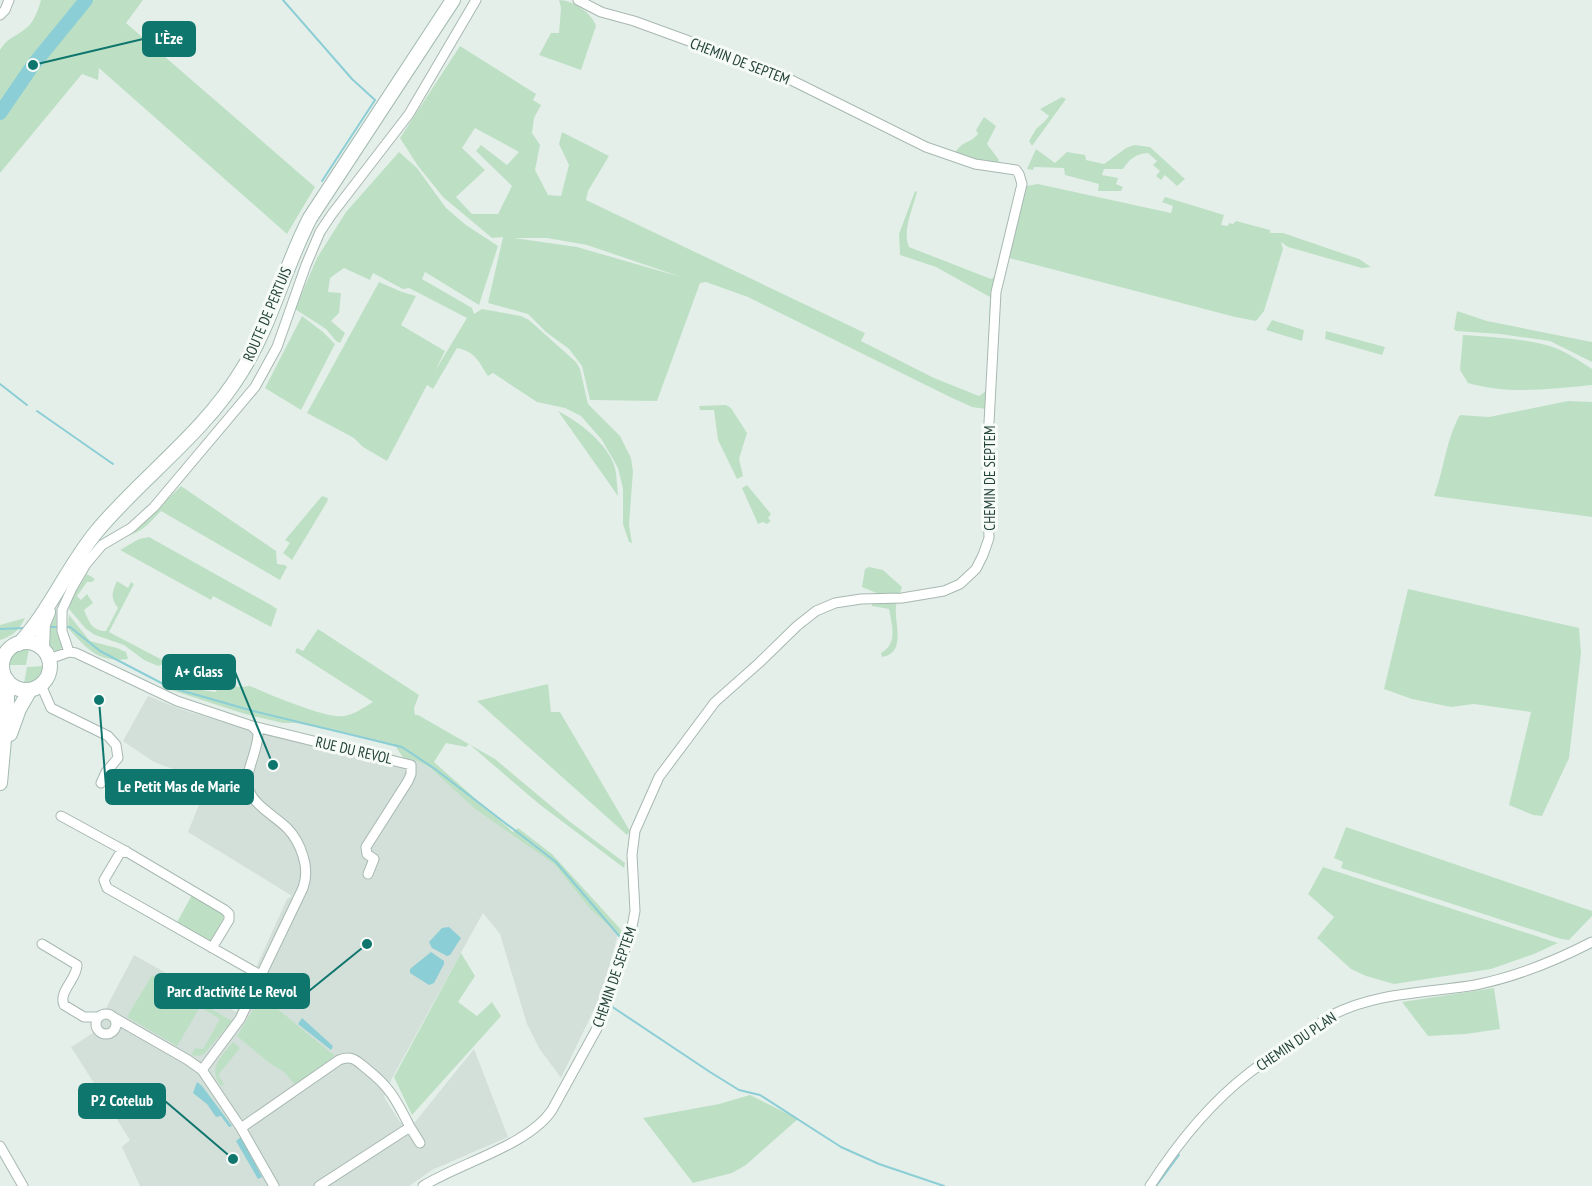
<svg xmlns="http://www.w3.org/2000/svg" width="1592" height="1186" font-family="'PT Sans Narrow',sans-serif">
	<rect width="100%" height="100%" fill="#e5efea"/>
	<path fill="#d3dfd9" d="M148,696L183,710L259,733L341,754L415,760L429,767L475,809L555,865L590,909L618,934L602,993L561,1078L539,1048L527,1024L500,934L483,913L392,1078L384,1097L400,1122H415L474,1049L508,1137L432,1170L409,1186H140L122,1147L130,1140L71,1047L93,1033L134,955L236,1012L287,899L292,896L188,832L208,782L154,762L123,741Z"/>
	<path fill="#bde0c5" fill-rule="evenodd" d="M41,0H143L126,23L315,187L287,234L99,68L98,80L82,74L0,173V50C8,37 14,38 25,29C34,23 38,10 41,0Z
		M559,0C573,0 592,13 596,26L581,70L539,55L551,33H559L561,8Z
		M460,46L536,94L533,100L541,105L534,118L532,133L540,145L535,170L548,195L561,196L569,165L559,144L562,132L609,156L588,191L586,200L865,333L861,341L934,378L979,396L986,391L987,385L990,297L936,267L900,255L899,234L915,191L917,192C913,208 902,231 909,247L991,279L994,277L1002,253L986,409L972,407L948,396L748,297L706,282L700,283L657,401L590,400L582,366L569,349L546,332L528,314L488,303L503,237L492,238L443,197L418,166L400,138ZM475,128L519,152L507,165L481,145L476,151L512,186L498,214H472L456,197L485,170L462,148ZM514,238H547L587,245L681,277L577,247Z
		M1062,97L1066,99L1032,146L1029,141L1036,129L1044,122L1049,116L1040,109Z
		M984,117L996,126L987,144L999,160L996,165L954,154C964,139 968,145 978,134L976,130Z
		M1134,145L1150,147L1185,179L1177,186L1165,175L1161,180L1156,176L1160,171L1153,165L1157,161L1148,153C1136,154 1129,159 1123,169H1104L1102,175L1118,178L1116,184L1123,187L1121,191H1098L1099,184L1065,175L1064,168L1034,167L1033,170L1027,169L1036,149L1055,163L1067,152L1085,155L1086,160L1104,164L1126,148Z
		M399,152L417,168L446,208L466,225L498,246L479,305L425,272L422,279L472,308L474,314L482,309L521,316L529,320L576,362L580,369L588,404L620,436L631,458L633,471L629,525L632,543L629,542L623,524V489L618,468L602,440L581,416L565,408L537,402L493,373L488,376C478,361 476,352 457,348L433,389L427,385L387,461L363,447L354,438L307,413L379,282L402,292L416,296L401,325L445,351L435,371L467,318L409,288L403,289L373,273L370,280L344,268L330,278L328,292L341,293L339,313L331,321L345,333L340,343L336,341L326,329L295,309L317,258L346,212Z
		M1038,184L1171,213L1173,206L1162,202L1165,197L1224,215L1221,225L1228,226L1229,223L1233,224L1236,221L1270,230V233H1283L1359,259L1371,267L1362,268L1288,247L1281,242L1283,249L1264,311L1256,321L1235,317L1009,258L1026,186Z
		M1457,311L1487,321L1592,342V362L1550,341L1500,334L1456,331L1454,329Z
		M302,316L323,332L335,344L301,410L265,388Z
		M1272,320L1304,330L1302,341L1266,330Z
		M1326,331L1385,347L1382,355L1325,339Z
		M1463,335C1490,337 1520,338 1546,345C1563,349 1578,360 1592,369V385C1551,389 1508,395 1468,383L1460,370Z
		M1568,401L1592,402V517L1434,496C1444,470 1446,439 1460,415L1489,417Z
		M726,405L731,408L747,433L739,459L743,476L737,479L718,440L714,410H700L699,406Z
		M558,411C579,422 608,443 615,468C617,477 617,487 618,496Z
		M747,485L771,514L768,518L771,521L767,524L763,522L758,524L742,488Z
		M181,486L276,551L277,564L285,565L287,567L280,580L161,511C152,520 142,533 128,535L145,521Z
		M322,496L328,498L327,502L292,560L283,553L290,543L285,540Z
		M149,537L271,605L277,609L271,627L213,596L211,600L120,550L139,539Z
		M869,567L883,570L902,587C900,593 897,600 896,606C894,623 907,653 882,657L881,653C898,643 892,626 889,609L872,606V603L879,594L862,587L865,569Z
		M87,574L95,579L92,582H87L77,596L81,600L87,594L93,603L84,610C89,621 91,631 106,631L118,608C110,598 112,592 117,581L128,588L131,582L134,584L109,632L170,664L190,670L188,672L164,664L158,666L144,660L124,645L95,635L86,629L69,609L73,596Z
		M1408,589L1579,628L1581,653L1569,758L1542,816L1533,815L1509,805L1531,712L1474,704L1451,707L1412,699L1384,689Z
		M56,609L57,633L63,647L58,651H55C41,639 49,623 56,609Z
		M69,615L90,641L117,648L126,652L128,659C98,663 87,649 68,628Z
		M25,618C19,630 13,636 0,640V625Z
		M318,629L419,695L414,708L415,715H418L495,759L569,821L625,863L624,868L539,804L469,744L466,747L446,743L434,762L513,832L518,828L552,854L625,934H618L590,909L555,865L475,809L429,767L415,760L404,759L396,747L343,733L296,723H283L245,714L162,687L168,675L189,688L215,692L222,685L240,687L250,686C269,694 326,719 344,716C354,715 364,707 373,702L295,652L297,648L303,651Z
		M29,649L26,665H9C11,654 18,649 29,649Z
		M43,666C41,677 35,682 24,683L27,667Z
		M548,684L551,712H560L630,831L627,835L477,701Z
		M1346,827L1592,911V916L1569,940L1561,939L1341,868L1343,862L1334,858Z
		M1323,867L1558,943L1534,954L1491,969L1394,984L1366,976L1351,969L1317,938L1334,917L1308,894Z
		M192,895L222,913L224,917L212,940L209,942L176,924Z
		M461,953L475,976L458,1002L477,1016L492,1002L501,1016L412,1115L394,1077Z
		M152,975L232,1021L204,1054L198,1056L191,1055L195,1048L203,1049L220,1019L200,1007L177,1046L127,1017Z
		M1494,988L1500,1029L1466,1034L1428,1036L1402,1002Z
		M260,998L269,1002L335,1056L295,1085L284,1072L268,1062L237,1036Z
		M233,1042L240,1048L218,1075L224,1084L221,1086C207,1067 221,1058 233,1042Z
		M750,1095L798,1119L746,1165L732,1173L693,1183L643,1118L719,1104Z"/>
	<path fill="#8bced5" d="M449,927L461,938L450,955L447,956L432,948L429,942L442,928Z
		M431,952L444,961V964L434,983L429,985L410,973V969Z
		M302,1018L333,1046L331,1050L298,1024Z
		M197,1082L202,1086L232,1126L229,1127L221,1116L216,1117L207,1104L193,1093Z
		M241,1137L262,1177L258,1179L236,1141Z"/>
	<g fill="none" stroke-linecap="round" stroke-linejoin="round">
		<path stroke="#8bced5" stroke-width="2" d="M283,0L352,79L375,100L322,181
			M0,384L27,405
			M37,411L113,464
			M47,627H59
			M65,627H70L100,651L169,687L253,711L402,747L435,769L556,862L621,938L603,999L605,1000
			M0,629L26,628
			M608,1004L710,1072L739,1090L760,1095L841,1147L879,1164L944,1186
			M1156,1186L1179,1155"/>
		<path stroke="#8bced5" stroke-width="14" d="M0,113L33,65L86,0"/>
		<g stroke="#a7b8b1" stroke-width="11">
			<path id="minor" d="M0,15L5,10L9,0
				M69,652L62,631V610L72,588L86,564L102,545L131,528L154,507L255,387L277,347L306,265L320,232L332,214L409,114L476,0
				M49,659L69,652L76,653L177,701L252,726L258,732C259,750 244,772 248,788C253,805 275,816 287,828C295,836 300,846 303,856C307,868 307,877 303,888L240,1019L202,1070
				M41,685L51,708L108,736L116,745L118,758L106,772L101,783
				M252,726L411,765V774L408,781L366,847L367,854L374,859L368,874
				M61,816L127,852L225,910L229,914V920L212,948
				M126,851L120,853L104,880L107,888L262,976
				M42,944L77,965C77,979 58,992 64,1005L84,1017H98
				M96 1024a10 10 0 1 1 20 0a10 10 0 1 1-20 0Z
				M113,1017L188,1060L202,1070L241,1128L274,1186
				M410,1127L420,1143
				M241,1128L339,1060C352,1054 358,1062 368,1070C391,1088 397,1102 410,1127L319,1186
				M0,1146L23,1186
				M423,1186C460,1163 529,1145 552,1110L601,1021L631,932L635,911L632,855L635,831L659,777L715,702L759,663L797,626L816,611L835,603L861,599L902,598L944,591L960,584L976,569L983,555L989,538L987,460L996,292L1022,184L1019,174L1016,170L975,164L926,147L777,73L634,21L601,12L578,0
				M1150,1186C1177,1144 1209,1104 1249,1073C1276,1053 1305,1034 1332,1015C1377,992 1427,993 1475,985C1516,977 1555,961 1592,942"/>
		</g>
		<g stroke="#a3bbb1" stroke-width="16">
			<path id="secondary" d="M2 666a24 24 0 1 1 48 0a24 24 0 1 1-48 0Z
				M19,644C50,611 68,566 97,531C143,476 203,434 241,372C271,325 284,268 310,218L453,0
				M42,648L43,624L48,612
				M10,734L19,709L30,690
				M0,783L7,707V680"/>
		</g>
		<use href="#minor" stroke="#fff" stroke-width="9"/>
		<use href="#secondary" stroke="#fff" stroke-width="14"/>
	</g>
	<g text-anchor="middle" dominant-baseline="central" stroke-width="6" stroke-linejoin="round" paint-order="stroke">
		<g font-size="15" fill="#234238" stroke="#f6fbf8">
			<text transform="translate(740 61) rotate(21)">CHEMIN DE SEPTEM</text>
			<text transform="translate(267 314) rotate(-67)">ROUTE DE PERTUIS</text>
			<text transform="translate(989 478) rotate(-90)">CHEMIN DE SEPTEM</text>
			<text transform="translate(354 750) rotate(13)">RUE DU REVOL</text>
			<text transform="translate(614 977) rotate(-71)">CHEMIN DE SEPTEM</text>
			<text transform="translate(1296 1041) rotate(-34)">CHEMIN DU PLAN</text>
		</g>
	</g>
	<path fill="none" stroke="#0f766e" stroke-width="2" d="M33 65L143 39M273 765L235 672M99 700L106 787M367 944L309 991M233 1159L165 1101"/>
	<g fill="#0f766e" stroke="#f6fbf8" stroke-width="2">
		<circle cx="33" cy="65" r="6"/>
		<circle cx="273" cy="765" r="6"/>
		<circle cx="99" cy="700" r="6"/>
		<circle cx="367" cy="944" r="6"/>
		<circle cx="233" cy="1159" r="6"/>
	</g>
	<g fill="#0f766e" stroke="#0f766e" stroke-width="2">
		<rect x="143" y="22" width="52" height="34" rx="6"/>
		<rect x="163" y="655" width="72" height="34" rx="6"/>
		<rect x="106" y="770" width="147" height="34" rx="6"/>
		<rect x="155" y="974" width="154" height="34" rx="6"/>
		<rect x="79" y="1084" width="86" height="34" rx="6"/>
	</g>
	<g font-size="16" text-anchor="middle" font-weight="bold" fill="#fff">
		<text x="169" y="44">L'Èze</text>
		<text x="199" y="677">A+ Glass</text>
		<text x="179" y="792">Le Petit Mas de Marie</text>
		<text x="232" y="997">Parc d'activité Le Revol</text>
		<text x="122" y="1106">P2 Cotelub</text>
	</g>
</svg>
